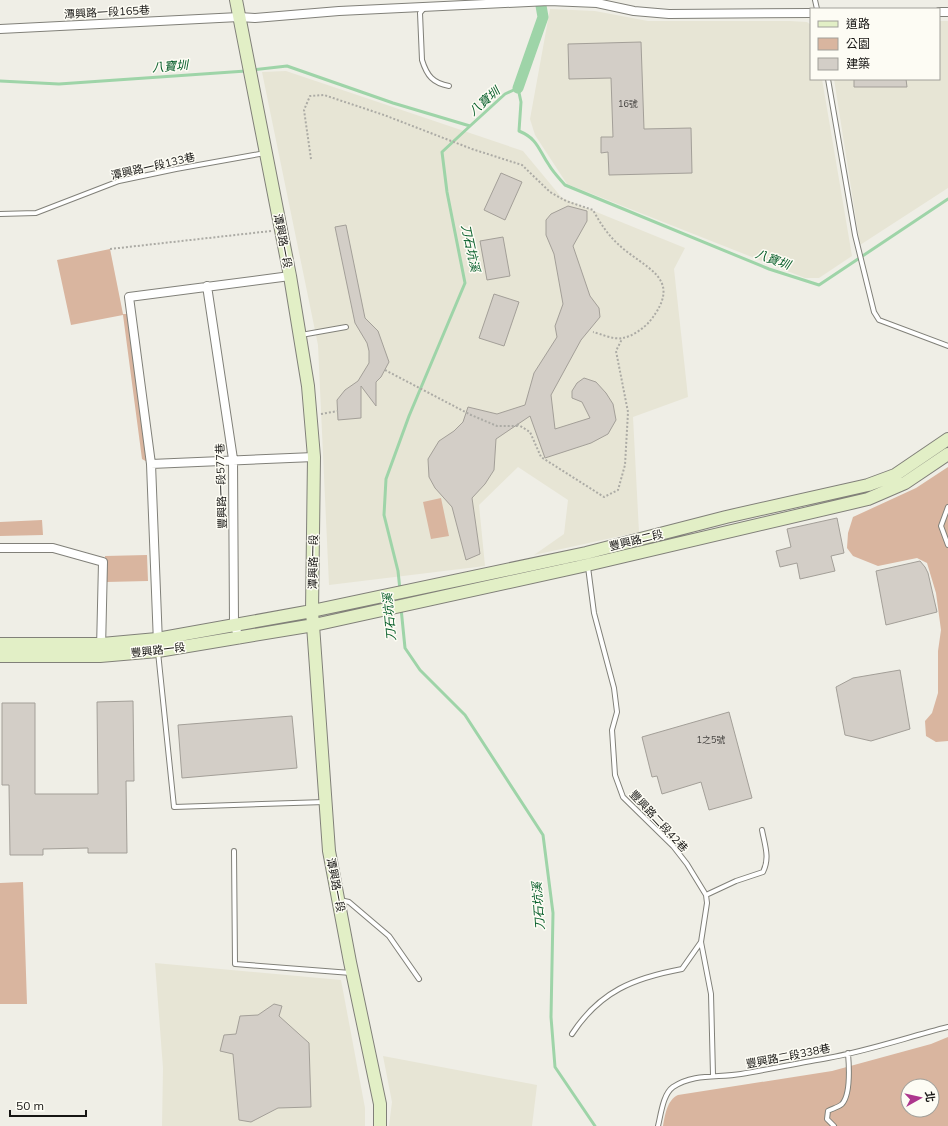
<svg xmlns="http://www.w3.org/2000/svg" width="948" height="1126" font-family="Mulish,'Noto Sans TC',sans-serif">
	<rect width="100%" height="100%" fill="#efeee6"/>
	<path fill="#e7e5d5" d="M550,9L595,11L648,21H790L807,22L811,25V79H822L852,256L819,278H805L567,184L535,135L530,119Z
		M939,21H948V188L860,245L834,79H939Z
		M286,71L523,151L562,198L685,248L674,269L688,397L633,417L639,532L534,555L564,534L568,500L518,467L479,505L485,566L329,585L318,345L262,72Z
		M155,963L341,980L365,1108V1126H162L163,1068Z
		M383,1056L537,1085L532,1126H389L392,1102Z"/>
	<path fill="#d9b59f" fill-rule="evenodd" d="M110,249L123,314H131L151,464L142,459L123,315L71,325L57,260Z
		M948,467V741L936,742L926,736L925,721L932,713L938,693V651L941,630L936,593L927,563L917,558L878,566L853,556L847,548L848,533L853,517L916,488Z
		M441,498L449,536L431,539L423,502Z
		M42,520L43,535L0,536V522Z
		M147,555L148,581L106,582L105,556Z
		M23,882L27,1004H0V883Z
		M948,1037V1126H663C665,1115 667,1100 678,1095L832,1071L931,1044ZM908,1086H932V1110H908Z"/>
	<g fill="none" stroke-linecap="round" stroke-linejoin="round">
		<path stroke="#9ed4a8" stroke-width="3" d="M252,70L287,66L393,103L470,126L505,94L518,88L521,102L519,131C538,139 538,149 549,165C553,172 559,178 565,185L769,269L819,285L948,199
			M0,81L59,84L246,71
			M400,590L398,571L384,515L386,479L409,416L465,283L447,192L442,152L470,126
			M401,608L405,648L420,670L465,715L543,835L553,913L551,1017L555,1067L595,1126"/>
		<path stroke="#9ed4a8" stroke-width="11" d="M518,88L543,17L540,0"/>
	</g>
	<path fill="#d3cec7" stroke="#a39f98" d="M641,42L644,129L691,128L692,173L609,175L608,152L601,153V137H613L611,78L569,79L568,44Z
		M854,79H906L907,87H854Z
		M501,173L522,182L505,220L484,210Z
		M568,206L587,211V221L573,246L590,296L599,308L600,317L581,340L551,395L555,429L590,418L582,402L572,398V391L577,383L584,378L596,382L606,393L613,404L616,420L608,434L591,443L545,458L530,416L496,439L494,470L485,484L472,498L480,554L466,560L452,507L435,488L429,477L428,459L439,441L454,431L463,422L468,407L497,414L525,405L534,373L557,337L555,326L563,304L554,254L546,235V220L551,214Z
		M346,225L365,318L378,331L389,362L381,377L376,382V406L361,386V418L338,420L337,400L345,390L358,381L369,363V351L367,343L355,323L335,227Z
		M503,237L510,276L487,280L480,241Z
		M494,294L519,302L504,346L479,338Z
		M837,518L844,553L831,556L835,571L800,579L797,563L780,567L776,551L791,547L787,529Z
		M920,561L925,567L928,573L937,612L886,625L876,571Z
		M900,670L910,729L871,741L845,735L836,687L853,678Z
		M133,701L134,781H126L127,853H88V848L43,849V855H10L9,785H2V703H35V794H98L97,702Z
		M729,712L752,798L709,810L701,782L662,794L657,776L652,777L642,737Z
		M292,716L297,768L182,778L178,725Z
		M274,1004L282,1006L279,1016L309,1043L311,1107L278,1108L251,1122L239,1120L233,1054L220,1051L224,1035L236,1034L240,1016L258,1015Z"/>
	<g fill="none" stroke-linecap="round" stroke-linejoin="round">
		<g stroke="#818079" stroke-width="6">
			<path id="lane" d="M815,0L817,9
				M425,7L420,13L422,60C427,76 433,83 449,86
				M828,79L855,235L874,312L879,320L948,346
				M0,214L36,213L119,181L176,169L265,153
				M301,335L346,327
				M948,507L941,526L948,545
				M588,567L594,613L614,688L617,712L612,730L615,775L623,797L673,846L687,864L706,895L707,903L701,942L711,994L713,1075
				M158,652L174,807L325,802
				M234,851L235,964L351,973
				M706,895L736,881L763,872C770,858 765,846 762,830
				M340,900L349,902L389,936L419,979
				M572,1034C600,991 634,978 682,969L701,942
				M658,1126C661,1114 663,1094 673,1087C694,1073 718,1078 741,1074C770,1069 799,1063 828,1058C868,1051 908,1037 948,1027
				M834,1126L827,1119L828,1111C831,1109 839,1107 842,1104C851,1094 849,1065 848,1053"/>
		</g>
		<g stroke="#818079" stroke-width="10">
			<path id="street" d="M939,12H948
				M0,29L239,17L255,18L339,11L549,1L597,3L634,11L669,14L811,13
				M207,286L233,459L234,625L240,639
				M151,464L314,457
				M0,548H53L103,562L101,649
				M158,643L151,464L129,297L290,276"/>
		</g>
		<g stroke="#818079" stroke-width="14">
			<path id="secondary" d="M236,0L290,276L308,386L314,457L312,611L329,851L350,962L380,1104V1126
				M0,644H102L157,639L312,611L586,553L726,517L868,485L895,475L948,439
				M0,656H100L158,651L314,625L587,565L868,499L905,483L948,454"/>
		</g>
		<path stroke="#acaba5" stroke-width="2" stroke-dasharray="2 2" stroke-linecap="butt" d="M311,159L304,110L310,96L324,95L384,115L472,149L522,165L550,192L566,201L593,210C600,223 608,235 618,244C644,269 685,277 650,321C644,328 632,337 622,338C614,340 601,334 593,332
			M110,249L271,231
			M385,370L471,415L497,426H519
			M321,414L338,411
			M517,424L530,432L541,457L604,497L618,490L625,465L628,412L616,351L622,339"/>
		<use href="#lane" stroke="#fff" stroke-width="4"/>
		<use href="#street" stroke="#fff" stroke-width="8"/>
		<use href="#secondary" stroke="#e2efc6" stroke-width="12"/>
	</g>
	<g text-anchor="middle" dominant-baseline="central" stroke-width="3" stroke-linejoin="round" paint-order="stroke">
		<g font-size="9" fill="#454340">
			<text x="628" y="103">16號</text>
			<text x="711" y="739">1之5號</text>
		</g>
		<g font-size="11" fill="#161513" stroke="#fdfcf4">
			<text transform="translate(107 12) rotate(-3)">潭興路一段165巷</text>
			<text transform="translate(153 166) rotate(-13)">潭興路一段133巷</text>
			<text transform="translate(283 241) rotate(79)">潭興路一段</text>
			<text transform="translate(221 486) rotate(-92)">豐興路一段577巷</text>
			<text transform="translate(636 540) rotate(-14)">豐興路二段</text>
			<text transform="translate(313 562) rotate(-89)">潭興路一段</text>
			<text transform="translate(158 650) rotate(-7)">豐興路一段</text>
			<text transform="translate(659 821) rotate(47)">豐興路二段42巷</text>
			<text transform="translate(336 885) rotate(79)">潭興路一段</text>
			<text transform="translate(788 1056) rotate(-11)">豐興路二段338巷</text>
		</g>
		<g font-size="12" font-style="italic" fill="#075e2a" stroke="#fdfcf4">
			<text transform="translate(170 66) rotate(-4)">八寶圳</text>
			<text transform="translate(484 101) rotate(-41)">八寶圳</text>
			<text transform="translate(471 248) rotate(78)">刀石坑溪</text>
			<text transform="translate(773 259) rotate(20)">八寶圳</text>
			<text transform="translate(389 617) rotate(-95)">刀石坑溪</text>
			<text transform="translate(538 906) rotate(-94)">刀石坑溪</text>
		</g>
	</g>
	<rect x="810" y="8" width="130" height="72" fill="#fdfcf4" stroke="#a1a09a"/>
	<rect x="818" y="21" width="20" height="6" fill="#e2efc6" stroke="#a1a09a"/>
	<text x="846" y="28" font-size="12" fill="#161513">道路</text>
	<rect x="818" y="38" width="20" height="12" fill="#d9b59f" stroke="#a1a09a"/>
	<text x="846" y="48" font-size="12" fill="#161513">公園</text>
	<rect x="818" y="58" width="20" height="12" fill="#d3cec7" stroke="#a1a09a"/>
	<text x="846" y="68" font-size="12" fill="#161513">建築</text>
	<g transform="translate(920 1098) rotate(82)"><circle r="19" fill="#fdfcf4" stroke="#a1a09a"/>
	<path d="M0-3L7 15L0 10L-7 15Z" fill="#ad368d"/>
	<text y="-6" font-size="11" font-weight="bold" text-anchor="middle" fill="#161513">北</text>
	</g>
	<path d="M10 1110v6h76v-6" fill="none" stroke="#161513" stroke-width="2"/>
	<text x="16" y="1110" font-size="12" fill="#161513" stroke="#fdfcf4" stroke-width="3" paint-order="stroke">50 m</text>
</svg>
